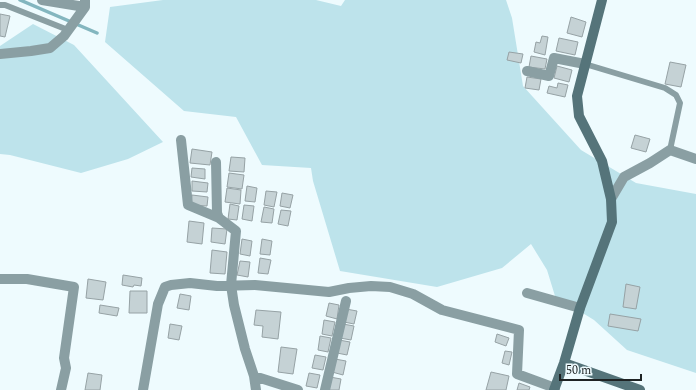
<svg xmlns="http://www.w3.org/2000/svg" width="696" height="390" font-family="Spectral,serif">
	<rect width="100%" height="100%" fill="#eefbfe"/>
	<path fill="#bde3eb" d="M163,0H316L341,6L345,0H506L512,18L523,86L581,150L636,183L696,194V373L627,350L594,320L555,296L547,270L531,244L502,268L437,287L340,271L313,181L311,168L262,165L236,117L184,111L105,42L110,7Z
		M33,24L74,45L163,142L128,159L81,173L10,155L0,154V46Z"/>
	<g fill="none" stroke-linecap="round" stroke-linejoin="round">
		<path stroke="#83b6bf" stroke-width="3.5" d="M20,0L97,33"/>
	</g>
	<path fill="#c5d2d5" stroke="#96a2a5" d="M0,14L10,16L5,37L0,36Z
		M571,17L586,22L582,37L567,33Z
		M542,36L548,37L545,55L534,52L536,42L540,43Z
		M559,38L578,42L575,55L556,51Z
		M509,52L523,54L521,63L507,60Z
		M531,56L547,59L545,69L529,67Z
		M670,62L686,65L681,87L665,84Z
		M557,66L572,70L569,82L554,78Z
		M527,77L541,79L539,90L525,88Z
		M558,83L568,85L565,97L547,93L549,86L557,88Z
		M635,135L650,139L646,152L631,148Z
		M192,149L212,152L210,165L190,163Z
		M231,157L245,158L244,172L229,171Z
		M192,168L205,169V179L191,177Z
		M229,173L244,175L242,189L227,187Z
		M192,181L208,183L207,192L192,191Z
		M247,186L257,188L255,202L245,201Z
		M227,188L241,190L240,204L225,202Z
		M266,191L277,192L274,207L264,205Z
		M282,193L293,195L290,208L280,206Z
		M192,195L208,197L207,206L191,205Z
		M230,204L239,206L237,220L228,219Z
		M244,205L254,206L252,221L242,219Z
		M264,207L274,209L272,223L261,222Z
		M281,210L291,211L288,226L278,224Z
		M189,221L204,223L202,244L187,242Z
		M212,228L227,229L225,244L211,242Z
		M242,239L252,241L250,256L240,254Z
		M262,239L272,241L270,255L260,254Z
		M212,250L227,252L225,274L210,273Z
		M260,258L271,260L268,274L258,273Z
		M240,261L250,262L248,277L237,275Z
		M123,275L142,278L141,286L134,285L133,287L122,285Z
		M88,279L106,282L103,300L86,298Z
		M626,284L640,287L636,309L623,307Z
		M130,291H147V313H129Z
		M180,294L191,296L189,310L177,308Z
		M329,303L339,305L337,319L326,316Z
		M100,305L119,308L117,316L99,313Z
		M346,309L357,311L354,324L344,322Z
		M256,310L281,312L278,339L262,337L263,326L254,325Z
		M610,314L641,319L638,331L608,326Z
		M324,320L335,322L332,336L322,334Z
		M170,324L182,326L179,340L168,338Z
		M343,324L354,326L351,340L340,338Z
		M497,334L509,338L506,346L495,342Z
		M320,336L331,338L328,352L318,350Z
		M339,340L350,342L347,355L337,353Z
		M281,347L297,349L293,374L278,372Z
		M505,351L512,352L509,365L502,363Z
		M315,355L326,357L323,370L312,368Z
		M335,359L346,361L343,375L332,372Z
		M491,372L509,376L506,390H486Z
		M88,373L102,375L100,390H85Z
		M309,373L320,375L317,388L306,386Z
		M330,377L341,379L339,390H328Z
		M519,383L530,387L529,390H517Z"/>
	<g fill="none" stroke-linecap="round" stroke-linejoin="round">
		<path stroke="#8a9fa3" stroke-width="6" d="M0,5H5L68,30
			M585,64L665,88L676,95L680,103L670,150"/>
		<path stroke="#8a9fa3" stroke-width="10" d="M42,0L85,7
			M0,54L31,51L50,48L64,36L85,7V0
			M527,71L549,76L554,58L585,64
			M181,140L188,205L219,218L236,231L231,285L234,305L245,349L254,376L256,390
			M216,162L217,213L219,218
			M611,199L624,177L650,163L670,150L696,159
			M0,279H27L74,287L64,358L66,368L61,390
			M527,293L580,308
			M254,376L298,390
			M143,390L158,304L165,287L171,285L190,283L217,286L255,285L329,292L349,288L371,286L390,287L413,294L442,310L519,330L517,374L555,388
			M325,390L346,301"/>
		<path stroke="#55747a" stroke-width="10" d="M564,363L640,390
			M554,390L564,363L580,308L612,222L611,199L602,161L579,116L577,96L602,0"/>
	</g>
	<path d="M560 374v6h81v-6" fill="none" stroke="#1e2324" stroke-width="2"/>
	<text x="566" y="374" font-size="12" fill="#1e2324" stroke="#eefbfe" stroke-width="3" paint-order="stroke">50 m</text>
</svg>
